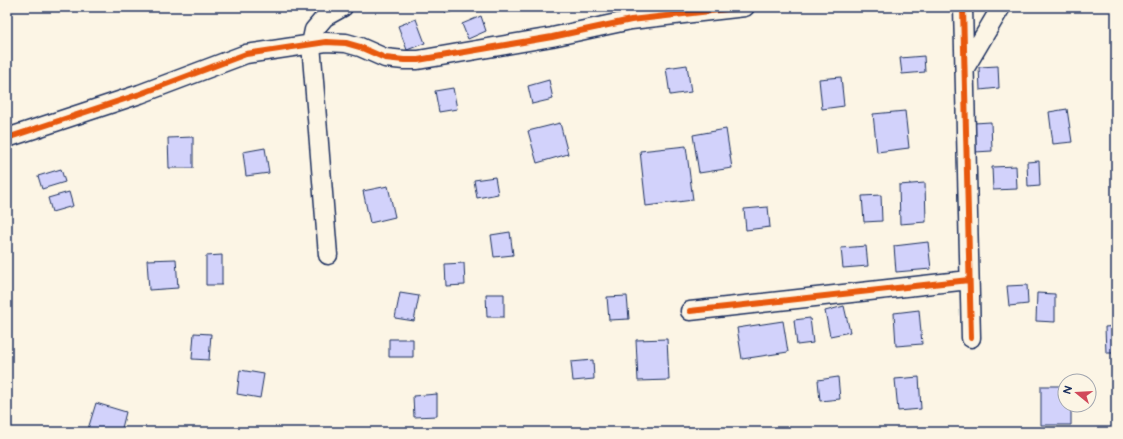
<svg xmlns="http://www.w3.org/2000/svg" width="1123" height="439" font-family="'Balsamiq Sans',sans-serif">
	<rect width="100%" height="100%" fill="#fcf5e5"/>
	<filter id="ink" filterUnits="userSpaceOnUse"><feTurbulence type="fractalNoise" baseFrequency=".025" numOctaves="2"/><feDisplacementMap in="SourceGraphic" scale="8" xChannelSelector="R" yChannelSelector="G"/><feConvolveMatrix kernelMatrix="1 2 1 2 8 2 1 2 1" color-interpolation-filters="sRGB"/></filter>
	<g filter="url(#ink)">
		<path fill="#d2d2fb" stroke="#1b2f5e" d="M305,7H315L309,12Z
			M444,7H471L446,13Z
			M481,16L486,31L468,39L462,24Z
			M416,19L425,43L407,50L398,26Z
			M924,56L925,72L902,74L900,58Z
			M687,65L691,92L670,95L666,68Z
			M998,66L999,88L980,90L979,67Z
			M841,77L844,106L822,109L819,79Z
			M549,80L553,99L532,104L528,86Z
			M453,88L457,109L439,112L435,91Z
			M1067,109L1072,142L1053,144L1049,112Z
			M905,111L909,148L877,152L873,114Z
			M991,122L992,151L975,152L974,123Z
			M560,123L568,154L537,163L528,131Z
			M726,129L732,168L699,173L693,135Z
			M193,137V168H169L168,138Z
			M686,146L693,200L646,206L640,151Z
			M265,148L269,173L246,176L243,152Z
			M1039,161L1040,186L1028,187L1027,162Z
			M1016,166L1017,189L993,190L992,167Z
			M61,169L65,182L42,189L38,176Z
			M495,177L498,194L477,198L474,180Z
			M925,183L926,222L900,224L899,185Z
			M388,186L395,217L370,223L363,191Z
			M69,192L73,206L52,212L48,198Z
			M881,195L882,221L864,222L862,196Z
			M768,207L770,227L746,230L744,209Z
			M510,232L513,255L494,257L491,235Z
			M928,242L931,269L896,272L894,246Z
			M866,246L868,266L843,268L841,248Z
			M222,255V285H206V256Z
			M176,259L178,288L149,290L147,260Z
			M464,263L465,285L446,286L445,264Z
			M1027,285L1028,304L1009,306L1007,286Z
			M400,293L419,296L414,321L395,318Z
			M1037,293L1055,294V322L1036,321Z
			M486,294H504V317H487Z
			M627,296L629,319L609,320L607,297Z
			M844,306L850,332L830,336L825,311Z
			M919,310L922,344L896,346L894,313Z
			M810,318L813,343L797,345L794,320Z
			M783,321L788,352L742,359L737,328Z
			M1116,326V353H1106L1105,327Z
			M194,333L211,334L209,360L192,359Z
			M389,339H413V357H389Z
			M667,339L669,380L638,381L636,340Z
			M593,360L594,379L573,381L571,362Z
			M240,370L264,374L260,398L237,394Z
			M838,377L840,399L820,401L818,380Z
			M919,377L921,409L898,411L895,379Z
			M1041,386H1065V405H1071V425H1041Z
			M437,394V416L414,417L413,396Z
			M96,403L126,412L121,432H97L88,429Z"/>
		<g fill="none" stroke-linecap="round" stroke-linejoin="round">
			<g stroke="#1b2f5e" stroke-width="21">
				<path id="street" d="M963,7L971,338
					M965,68L1001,7
					M7,138L140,94L246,54L326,42L346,43L360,47L385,58L404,60H418L552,37L631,20L745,7
					M328,255L311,44L314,30L325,17L343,7
					M690,311L969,280"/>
			</g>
			<use href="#street" stroke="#fcf5e5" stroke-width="18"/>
			<g stroke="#fcf5e5" stroke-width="8">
				<path id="cycleway" d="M963,7L971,338
					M7,138L140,94L246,54L326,42L346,43L360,47L385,58L404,60H418L552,37L631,20L745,7
					M690,311L969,280"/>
			</g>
			<use href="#cycleway" stroke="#e8590c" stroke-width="6"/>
		</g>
	</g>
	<rect width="1123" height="439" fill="none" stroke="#fcf5e5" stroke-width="24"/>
	<rect x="12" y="12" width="1099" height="415" fill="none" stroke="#1b2f5e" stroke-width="1.5" filter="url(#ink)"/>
	<g transform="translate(1077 393) rotate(288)"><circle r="19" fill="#fcf5e5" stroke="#a2a6af"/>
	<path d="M0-3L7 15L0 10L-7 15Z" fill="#d1495b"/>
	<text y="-6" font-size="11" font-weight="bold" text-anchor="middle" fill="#1b2f5e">N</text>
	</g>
</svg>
